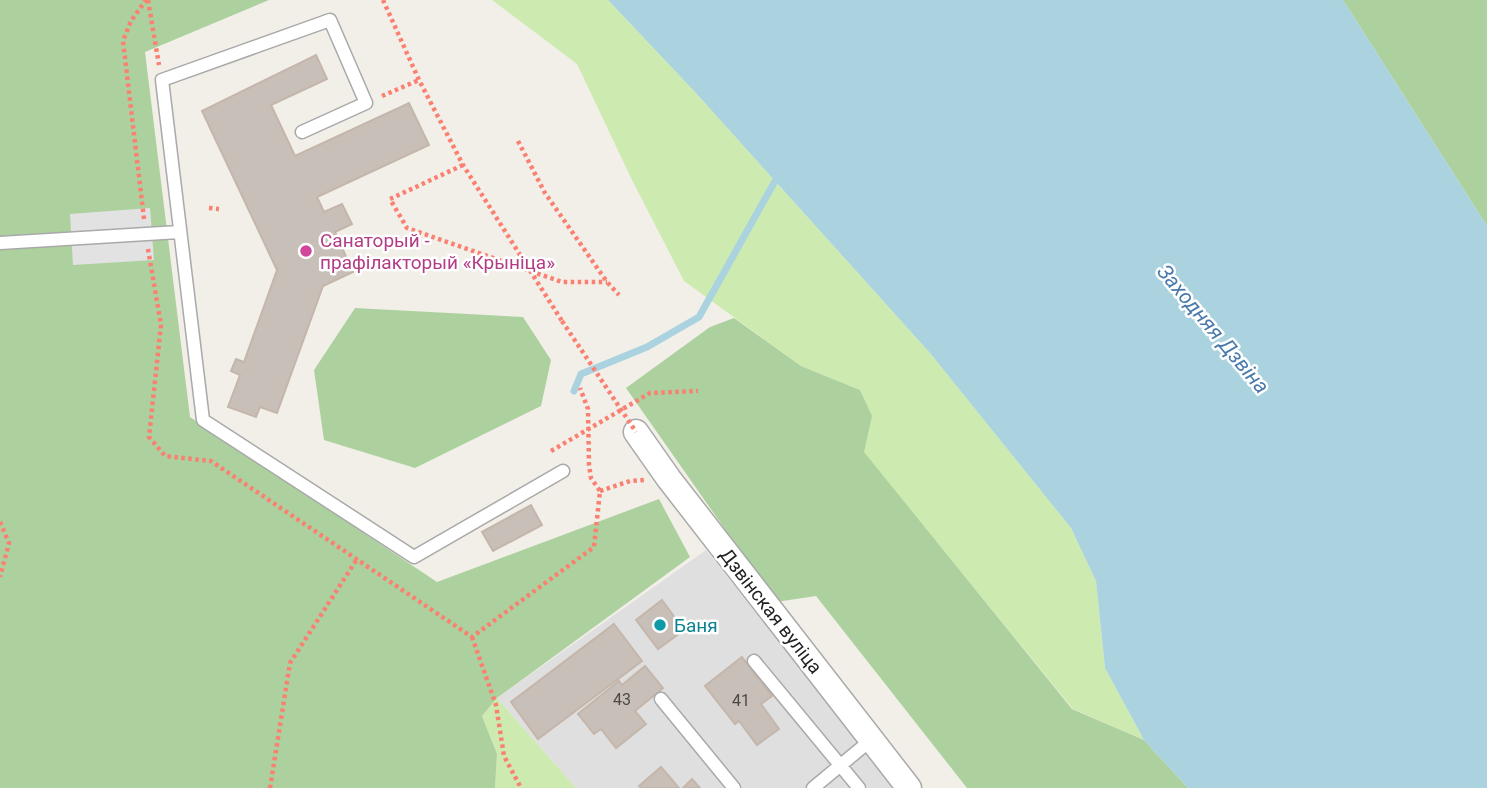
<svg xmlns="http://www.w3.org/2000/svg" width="1487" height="788" font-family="Roboto,sans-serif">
	<rect width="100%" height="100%" fill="#f2efe9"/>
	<path fill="#e0dfdf" d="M706,550L895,788H576L497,698Z"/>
	<path fill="#cdebb0" d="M492,0H608L695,92L930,353L1071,528L1096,581L1105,668L1144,740L1073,709L863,452L871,416L860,390L801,366L684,281L632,180L577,64Z
		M497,698L576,788H495L497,754L482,716Z"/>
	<path fill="#add19e" d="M0,0H269L145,52L190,417L437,582L659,499L690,557L497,698L482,716L497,754L495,788H0Z
		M1343,0H1487V226Z
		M355,308L523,317L551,360L541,406L415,468L324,440L314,370Z
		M734,318L801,366L860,390L872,416L864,452L1072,709L1144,740L1188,788H967L816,596L776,602L626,388L710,327Z"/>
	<path fill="#e2e2e2" d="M150,208L154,260L73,265L70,214Z"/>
	<path fill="#aad3df" d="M608,0H1343L1487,226V788H1188L1144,740L1105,668L1096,581L1071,528L930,353L695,92Z"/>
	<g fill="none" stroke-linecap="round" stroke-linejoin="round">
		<path stroke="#aad3df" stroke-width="7" d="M574,391L581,374L647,347L699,317L775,181L782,175"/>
	</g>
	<path fill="#c7bfb8" stroke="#c4b6ab" stroke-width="2" d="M316,55L327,79L271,105L295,156L409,103L429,145L317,197L324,212L342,204L352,224L335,232L353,272L323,286L277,413L260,407L256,417L228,407L240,375L231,371L236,359L244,362L277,270L202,111Z
		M531,505L542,525L493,551L482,532Z
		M662,600L684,630L658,649L636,620Z
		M614,624L642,661L538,739L511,702Z
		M742,657L772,696L761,704L779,729L757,745L739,721L735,724L705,686Z
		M645,666L663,688L635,711L646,724L616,748L601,729L594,734L578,714L619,681L622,685Z
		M661,767L679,788H641L639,786Z
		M692,779L700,788H683Z"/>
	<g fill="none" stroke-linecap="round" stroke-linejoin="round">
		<g stroke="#a9a9a9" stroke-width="15">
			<path id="service" d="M302,132L366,103L330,20L162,80L203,420L414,557L563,471
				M0,243L179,232
				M754,661L859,788
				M661,699L734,788
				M813,788L871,740"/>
		</g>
		<g stroke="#a9a9a9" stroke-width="27">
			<path id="minor" d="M636,432L669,479L909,788"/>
		</g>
		<path stroke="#fa8072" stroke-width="4.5" stroke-dasharray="3.5 3.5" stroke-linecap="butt" d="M148,0L159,65
			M383,0L419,80L463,165L562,321
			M382,96L419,80
			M518,141L545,193L607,282L619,295
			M463,165L390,199L407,228L562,282H607
			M209,208L219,209
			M144,219L123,41L131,21L146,0
			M148,249L161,325L149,437L165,456L211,461L472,637L594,547L600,491L591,478L589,465L588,409L580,388
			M551,451L650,393L698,391
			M600,491L630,481L644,480
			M0,522L9,543L0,577
			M472,637L496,705L504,756L521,788
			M270,788L290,663L357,559"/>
		<use href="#service" stroke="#fff" stroke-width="12"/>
		<use href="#minor" stroke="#fff" stroke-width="24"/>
		<path stroke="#fa8072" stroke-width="4.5" stroke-dasharray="3.5 3.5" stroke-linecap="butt" d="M562,321L636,432"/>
	</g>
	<circle fill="#d1479c" stroke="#fff" stroke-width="2.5" cx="306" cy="251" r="7"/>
	<circle fill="#0f9aa8" stroke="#fff" stroke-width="2.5" cx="660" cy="625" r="7"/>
	<g text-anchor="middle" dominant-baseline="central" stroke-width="5" stroke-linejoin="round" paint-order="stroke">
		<g font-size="16" fill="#4b4948">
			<text x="622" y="699">43</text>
			<text x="741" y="700">41</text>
		</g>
		<g font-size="19" fill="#b23c85" stroke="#fff" text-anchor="start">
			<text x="320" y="240">Санаторый -<tspan x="320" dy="22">прафілакторый «Крыніца»</tspan></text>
		</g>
		<g font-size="19" fill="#222" stroke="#fff">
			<text transform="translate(771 611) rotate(52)">Дзвінская вуліца</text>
		</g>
		<g font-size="19" fill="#0d838f" stroke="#fff" text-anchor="start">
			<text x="674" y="625">Баня</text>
		</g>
		<g font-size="21" font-style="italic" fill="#4a7aab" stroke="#fff">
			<text transform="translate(1213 329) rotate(50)">Заходняя Дзвіна</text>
		</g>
	</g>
</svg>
